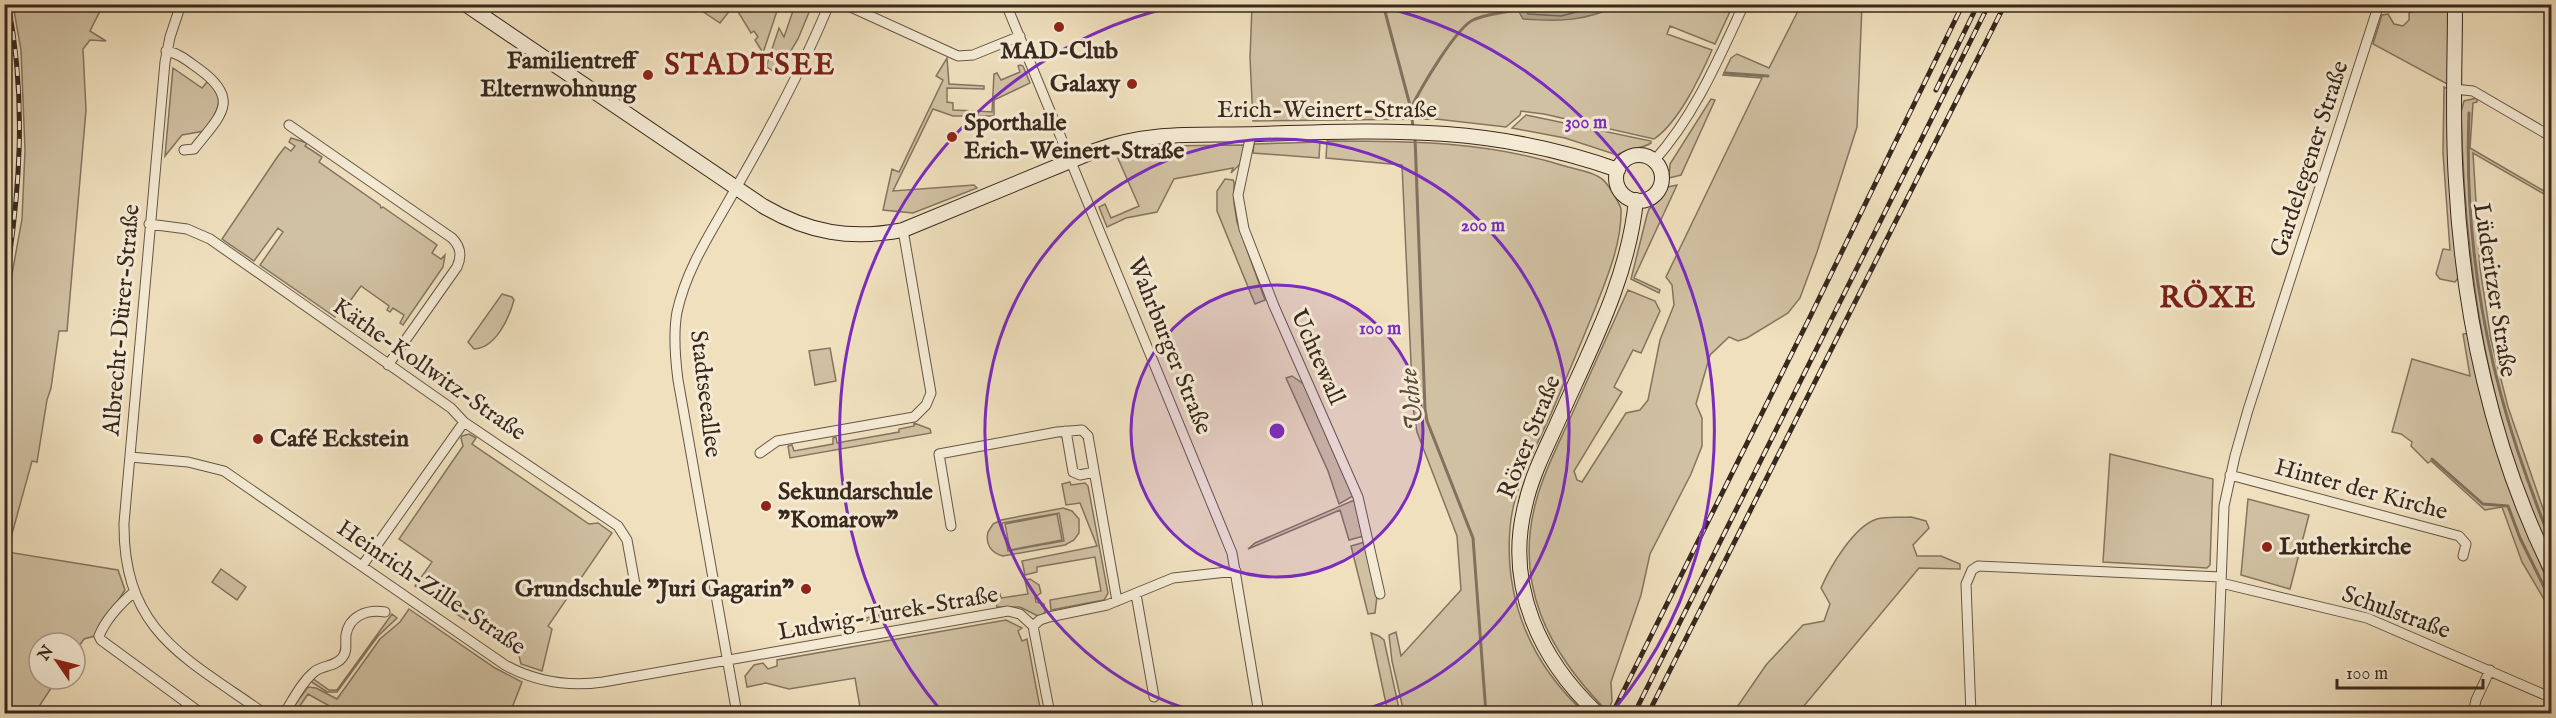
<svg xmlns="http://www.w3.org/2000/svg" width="2556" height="718" font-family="'IM FELL English',serif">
	<rect width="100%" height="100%" fill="#f0e0be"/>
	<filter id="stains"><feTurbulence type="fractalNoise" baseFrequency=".00333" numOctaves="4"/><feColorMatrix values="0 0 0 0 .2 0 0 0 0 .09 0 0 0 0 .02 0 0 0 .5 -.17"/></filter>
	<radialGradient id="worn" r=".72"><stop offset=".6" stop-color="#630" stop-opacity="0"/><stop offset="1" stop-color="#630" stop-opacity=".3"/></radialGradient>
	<path fill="#d1c1a3" stroke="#847460" stroke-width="1.5" fill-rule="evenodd" d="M13,5H103L90,31L106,41L90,40L83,49L86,110L67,331H59L51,388L47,400L37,462L32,461L7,552L118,570L125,590L95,636L84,639L75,652V643H39V679H57L38,708L36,713L5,714L4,318L22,219L25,150L21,50Z
		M693,5H779L763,53L755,40L758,37L754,31L751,33L734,5L720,23Z
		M795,5H812L798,39L777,74L767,67V64L779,28L784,37Z
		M1252,5H1733L1715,44L1670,26L1667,34L1712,50C1700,77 1679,122 1654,139L1544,114L1521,111L1520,115L1506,127L1436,119L1253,121L1250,58Z
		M1801,5H1862L1857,127L1817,252L1800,298L1788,313L1747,338L1738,341L1729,337L1710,355L1696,404L1702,418V446L1691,474L1650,554L1641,595L1611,682L1612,701L1608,712C1549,653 1512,584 1537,498C1544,472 1557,447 1568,423C1588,378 1608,334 1628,290L1655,301L1660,311L1641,353L1633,350L1614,387L1622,392L1574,471L1577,480L1582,482L1626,413L1640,410L1648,400L1660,340L1674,305L1672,285L1666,277L1762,78L1723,75L1731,58L1737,54L1769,68Z
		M2417,5H2448L2449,85L2373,44L2382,15L2388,14L2394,24L2403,26L2409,20V13L2415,11Z
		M5,55C10,113 11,171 5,228Z
		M947,58L949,84L984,86V89L947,88V102L953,103V110L975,111V116H953L933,109L893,191L974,185L977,188L913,213L883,210L892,169L899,172L943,80L936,76Z
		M1020,65L1023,66L1030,83L994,100V116H978V111L992,112L994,74L997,73L1001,80L1020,72L1018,66Z
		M173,68L202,88L208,81C228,96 216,115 204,131L182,135L165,156Z
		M2444,87L2448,89L2459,277L2455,282L2440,279L2436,274L2443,249L2450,250L2443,153Z
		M2477,98V102L2473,103L2470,148L2551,195V198L2473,153L2480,268L2491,340L2508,407L2551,532V555C2486,417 2465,263 2461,112L2464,101Z
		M1711,99L1715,100L1681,175L1669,178L1670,164Z
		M1526,115L1651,141V143C1640,150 1631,147 1617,155L1565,138L1512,128Z
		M291,138L307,143L305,146L322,157L319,162L380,205L381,208L383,207L437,245L432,253L441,259L445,255L443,267L403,325L400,323L404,315L393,308L390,312L387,310L389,306L361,286L347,305L344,304L335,317L260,265L283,232L278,228L254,261L222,239L278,156L285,147L291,151L295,146L289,142Z
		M1327,141C1412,141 1486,141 1568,167C1579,170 1594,172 1602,179C1607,182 1620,204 1621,209C1622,240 1609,273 1598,301C1583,339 1567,376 1551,414C1535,449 1513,488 1510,528C1504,601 1532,665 1585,713H1404L1392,661L1389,635L1396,632L1401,656L1461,590L1457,536L1417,432L1413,407L1402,165L1326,158Z
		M1320,142L1319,158L1253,153L1254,144Z
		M1246,145L1240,164L1231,173L1233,168L1174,179L1157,212L1126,218L1107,227L1099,207L1105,204L1111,218L1139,206L1116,154L1153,146Z
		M1225,179L1233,180L1234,182V203L1237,222L1265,300L1255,304L1217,211V191Z
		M1677,185L1634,278L1660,290L1659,293L1631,279L1647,215L1649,209L1662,198L1668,187Z
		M502,294L512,297L514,300C509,318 496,348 474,349L468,342Z
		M2469,333L2526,530L2551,589V611L2522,562L2502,507L2485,510L2431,461L2428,463L2411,446L2412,442L2401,434L2392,432L2412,359L2470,376L2463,334Z
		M830,348L836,381L815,385L809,351Z
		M1292,376L1305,385L1353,496L1339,504L1328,471L1286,378Z
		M914,423L930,429L931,433L790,458L788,446L792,445L794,451L833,444V438L836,437L837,443L899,432V429L914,426Z
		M469,434L476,438L472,444L589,524L598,523L612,533L548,626L552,629L542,671L521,664L519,656L415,586L432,562L399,539L463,446L461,438L462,436Z
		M2110,454L2213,479L2210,565L2207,568L2103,562Z
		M1070,482L1071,485L1085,483L1088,486L1108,593L1104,600L1051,610L1050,600L1101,591L1095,557L1037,567V572L1025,575L1022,561L1097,546L1080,503L1066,505L1062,484Z
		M2248,499L2309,515L2290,589L2241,575Z
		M1352,501H1355L1364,536L1349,540L1340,510L1248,549L1255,543Z
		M1063,508L1072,511L1079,519V533L1074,540L1065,545L1003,556C991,553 985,544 988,532L993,524L1001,520ZM1059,513L1064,541L1008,551L1002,523Z
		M1057,514L1062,540L1010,550L1005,524Z
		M1911,517L1926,521L1929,528L1913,545L1917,556H1941L1960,564V569L1919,568L1798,713H1733L1766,665L1803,625L1824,621L1830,604L1821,588C1830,567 1854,526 1877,519C1887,516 1900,518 1911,517Z
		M1365,542L1377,596L1375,613L1368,614L1351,546Z
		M221,569L246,587L237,600L212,582Z
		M1030,579L1039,585L1041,593L1035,597L1036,602L1044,604L1045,612L1040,617L1020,607H997L995,598L792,634V631L1000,594L1001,598L1028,594L1025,580Z
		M409,609L495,668L522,682L510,713H342L308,694L295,713L288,714L308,687L316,688L337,699L380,639L400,622Z
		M392,614L397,618L378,636L337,692H327L310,681L312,678L329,690H337Z
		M1006,620L1022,628L1018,631L1022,641L1027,639L1041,713L925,714L924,711L899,713V711L861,713L855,678L789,689L766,683L747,687L745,676L754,665L763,663L768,669L777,666V660Z
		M1371,633L1379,636L1384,640L1400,713H1388Z"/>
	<path fill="#b1a188" stroke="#81715e" stroke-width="1.5" d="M1519,5V4L1620,5C1584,21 1562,22 1523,19L1518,10Z"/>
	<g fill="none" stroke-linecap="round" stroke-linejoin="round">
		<path stroke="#746453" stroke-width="1.5" d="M1524,4L1528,14L1561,16L1606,4"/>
		<path stroke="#81715e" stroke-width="3" d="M1383,4L1411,109L1413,127
			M1725,73L1768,76
			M1411,108C1421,88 1455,29 1473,20C1487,13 1505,13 1519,9
			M2469,113C2464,237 2485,361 2527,478C2535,499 2542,522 2552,542
			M1415,137L1425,409L1427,421L1473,538L1486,714
			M2432,459L2483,504L2508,506L2520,538L2552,603"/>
		<g stroke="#665646" stroke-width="11">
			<path id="street" d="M181,4L170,37L165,62L124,523C123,632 186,658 265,714
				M844,4L958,56L973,55L1020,36
				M1006,4L1232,553L1259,714
				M483,17L492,4
				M166,51C179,53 189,62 199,69C242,100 220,116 194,149L184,150
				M2454,89L2473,91L2552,137
				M289,125L452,238C461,247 462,256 457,267L388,365
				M1251,134L1238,195L1244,229L1274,306L1358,497L1380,594
				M1654,161C1695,115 1718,60 1744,4
				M149,224L187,229L210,239L451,408L464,422L618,526L627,540L635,584L625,592
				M1066,431L1073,472L1080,475L1094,472
				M760,453L777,441L914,417L926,405L931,393L903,230
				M130,457L188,462L224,471L505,665C536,682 568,687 603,682L1008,611L1020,614L1033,626L1050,714
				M2230,475L2459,536L2466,544L2463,556
				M951,526L939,454L1057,432L1082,430L1088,436L1117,601
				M362,566L464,422
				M2221,583L2367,618L2552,698
				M134,592C120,604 106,619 99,636L101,640L202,714
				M1136,594L1154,697
				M1033,626L1040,620L1049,617L1107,605L1173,578L1236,571
				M284,714C293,700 301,683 314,672C322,665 335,667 342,658C348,651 345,644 346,635C349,616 367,609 385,612
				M737,714L678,380C675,357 673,334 677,312C687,266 714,228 736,188C770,129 803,68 829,4
				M1971,714L1966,584L1972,570L1978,566L2221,577
				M2216,714L2224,506L2235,456L2248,410L2379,4
				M2473,714L2476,700L2490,670"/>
		</g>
		<g stroke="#38281e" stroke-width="16">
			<path id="secondary" d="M465,4L763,206C809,233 851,240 903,230L1097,150C1155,130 1200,136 1259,134C1389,130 1492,125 1618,170
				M2455,4C2455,63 2452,123 2456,181C2463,314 2492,451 2552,571
				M1616 178a23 23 0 1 1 46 0a23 23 0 1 1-46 0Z
				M1598,714C1540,660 1505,586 1525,506C1531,478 1544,452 1556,426C1588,353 1628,281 1636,200"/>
		</g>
		<use href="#street" stroke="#f5ebd5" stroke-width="9"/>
		<use href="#secondary" stroke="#f5ebd5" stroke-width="14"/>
		<g stroke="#38281e" stroke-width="5">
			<path id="rail" d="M1936,90L1978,4
				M4,291C20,196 27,100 8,4
				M1612,714L1809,319L1963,4
				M1634,714L1989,4
				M1648,714L2005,4"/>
		</g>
		<use href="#rail" stroke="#f5ebd5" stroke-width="3" stroke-dasharray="9" stroke-linecap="butt"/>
	</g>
	<circle cx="1277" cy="431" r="146" fill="#7b2cbf" fill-opacity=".12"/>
	<g fill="none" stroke="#7b2cbf" stroke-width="3">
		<circle cx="1277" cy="431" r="146"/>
		<path d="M1201 713A292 292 0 1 1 1353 713"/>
		<path d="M942 712A437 437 0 0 1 1179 5M1375 5A437 437 0 0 1 1612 712"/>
	</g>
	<g fill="#8f2418" stroke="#f5ebd5" stroke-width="2">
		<circle cx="1059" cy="27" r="6"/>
		<circle cx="648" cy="75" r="6"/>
		<circle cx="1132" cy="84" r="6"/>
		<circle cx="952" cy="137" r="6"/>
		<circle cx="258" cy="439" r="6"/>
		<circle cx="766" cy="506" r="6"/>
		<circle cx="2267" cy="547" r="6"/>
		<circle cx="806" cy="589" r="6"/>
	</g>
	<g text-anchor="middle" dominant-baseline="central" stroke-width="6" stroke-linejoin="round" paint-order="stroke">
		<g font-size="24" font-weight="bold" fill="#38281e" stroke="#f5ebd5" text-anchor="start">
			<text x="1059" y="51" text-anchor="middle">MAD-Club</text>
			<text x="636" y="61" text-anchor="end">Familientreff<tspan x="636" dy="28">Elternwohnung</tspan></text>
			<text x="1120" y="84" text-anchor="end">Galaxy</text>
			<text x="964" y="123">Sporthalle<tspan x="964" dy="28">Erich-Weinert-Straße</tspan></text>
			<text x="270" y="439">Café Eckstein</text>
			<text x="778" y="492">Sekundarschule<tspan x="778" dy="28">"Komarow"</tspan></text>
			<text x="2279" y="547">Lutherkirche</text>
			<text x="794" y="589" text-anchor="end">Grundschule "Juri Gagarin"</text>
		</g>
		<g font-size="24" fill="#38281e" stroke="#f5ebd5">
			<text x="1327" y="110">Erich-Weinert-Straße</text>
			<text transform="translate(2310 159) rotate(-72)">Gardelegener Straße</text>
			<text transform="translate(2494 290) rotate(81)">Lüderitzer Straße</text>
			<text transform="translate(122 320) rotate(-85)">Albrecht-Dürer-Straße</text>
			<text transform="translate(1169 346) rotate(68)">Wahrburger Straße</text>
			<text transform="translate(1317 357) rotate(66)">Uchtewall</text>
			<text transform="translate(429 370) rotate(35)">Käthe-Kollwitz-Straße</text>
			<text transform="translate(705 394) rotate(83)">Stadtseeallee</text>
			<text transform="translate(1530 437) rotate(-68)">Röxer Straße</text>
			<text transform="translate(2361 490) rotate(15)">Hinter der Kirche</text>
			<text transform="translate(431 588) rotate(34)">Heinrich-Zille-Straße</text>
			<text transform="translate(2396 613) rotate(20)">Schulstraße</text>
			<text transform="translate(888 614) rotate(-10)">Ludwig-Turek-Straße</text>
		</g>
		<g font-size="26" font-style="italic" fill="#5c4c3e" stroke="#f5ebd5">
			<text transform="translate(1412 399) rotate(-97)">Uchte</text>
		</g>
		<g font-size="30" font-weight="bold" letter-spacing="1.5" fill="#7a1f14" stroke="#f5ebd5">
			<text x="750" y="66">STADTSEE</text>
			<text x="2208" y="299">RÖXE</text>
		</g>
	</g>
	<circle cx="1277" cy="431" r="9" fill="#7b2cbf" stroke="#f5ebd5" stroke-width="3"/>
	<g font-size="18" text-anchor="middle" font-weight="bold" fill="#7b2cbf" stroke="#f5ebd5" stroke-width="6" stroke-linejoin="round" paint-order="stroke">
		<text x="1586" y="128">300 m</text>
		<text x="1483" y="231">200 m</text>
		<text x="1380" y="334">100 m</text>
	</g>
	<rect width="2556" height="718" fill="none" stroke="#f0e0be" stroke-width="24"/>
	<rect x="6" y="6" width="2544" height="706" fill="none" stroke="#38281e" stroke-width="3"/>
	<rect x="12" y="12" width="2532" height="694" fill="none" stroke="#38281e" stroke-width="1.5"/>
	<g transform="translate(57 661) rotate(305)"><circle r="28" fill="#f5ebd5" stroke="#a99d8c" stroke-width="1.5"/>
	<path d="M0-4.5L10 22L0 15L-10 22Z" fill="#8f2418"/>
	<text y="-9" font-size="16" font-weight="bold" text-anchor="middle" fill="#38281e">N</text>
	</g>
	<path d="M2337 679v9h146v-9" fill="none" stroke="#38281e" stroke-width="3"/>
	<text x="2346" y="679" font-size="18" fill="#38281e" stroke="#f5ebd5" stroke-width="4.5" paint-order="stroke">100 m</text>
	<rect width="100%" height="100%" filter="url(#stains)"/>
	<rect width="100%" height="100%" fill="url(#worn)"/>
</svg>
